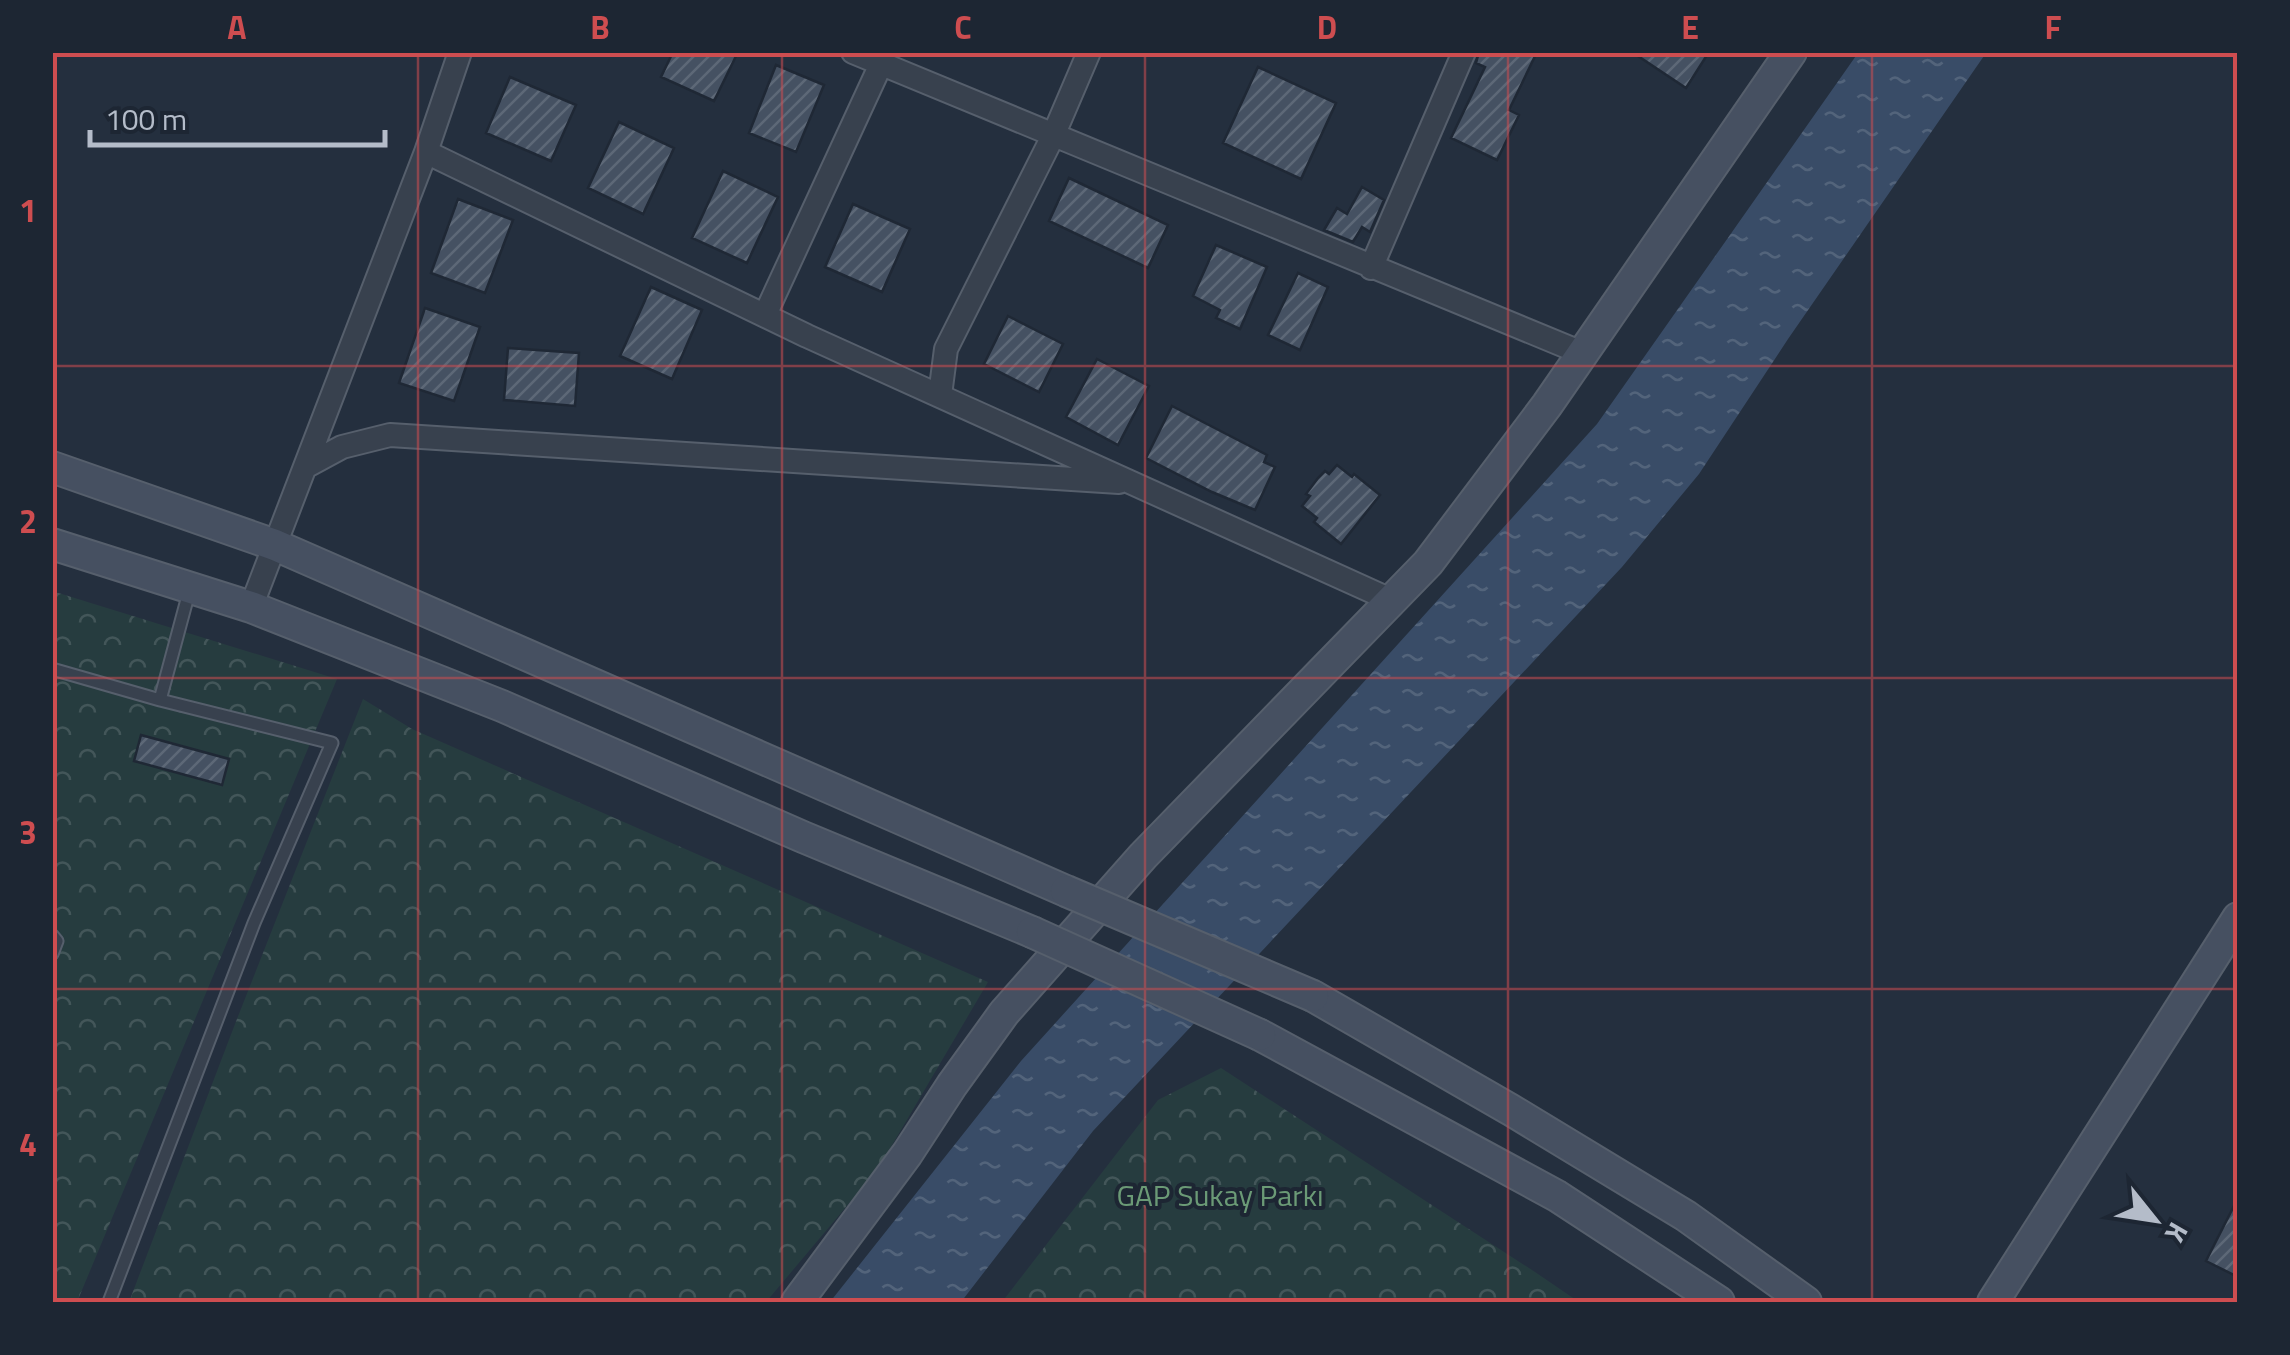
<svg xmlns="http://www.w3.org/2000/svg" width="2290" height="1355" font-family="'Titillium Web',sans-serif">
	<defs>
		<pattern id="park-crowns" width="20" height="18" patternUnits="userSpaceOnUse" patternTransform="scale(2.5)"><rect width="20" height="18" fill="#263c3f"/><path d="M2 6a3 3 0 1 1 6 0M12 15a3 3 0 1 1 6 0" fill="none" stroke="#435659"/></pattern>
		<pattern id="water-ripples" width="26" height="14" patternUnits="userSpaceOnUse" patternTransform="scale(2.5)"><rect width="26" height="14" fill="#394c67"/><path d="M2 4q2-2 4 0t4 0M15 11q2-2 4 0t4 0" fill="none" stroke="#53647b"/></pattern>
		<pattern id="building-hatch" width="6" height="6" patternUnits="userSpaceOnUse" patternTransform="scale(2.5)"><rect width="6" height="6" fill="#455162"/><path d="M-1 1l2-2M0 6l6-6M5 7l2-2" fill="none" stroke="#5d6877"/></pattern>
	</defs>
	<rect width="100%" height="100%" fill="#242f3e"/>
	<path fill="url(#park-crowns)" d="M52,591L337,679L77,1302H52Z
		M363,699L412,729L988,982L878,1169L766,1302H129L235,1024Z
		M1221,1068L1535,1272L1579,1302H1002L1158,1100Z"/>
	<path fill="url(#water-ripples)" d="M1858,53H1986L1788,339L1699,474L1622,567L1093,1131L961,1302H830L1021,1061L1597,424Z"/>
	<path fill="url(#building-hatch)" stroke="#1f2835" stroke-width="2.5" d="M673,52H738L714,101L661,77Z
		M1479,52H1537L1509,110L1519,115L1497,160L1451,138L1485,67L1476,63Z
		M1632,52H1709L1686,88Z
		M776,65L824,85L796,152L749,133Z
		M1258,67L1336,103L1301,179L1223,143Z
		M510,77L576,105L551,161L486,133Z
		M619,122L674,148L643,214L588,188Z
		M723,171L778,197L747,263L692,238Z
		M1069,178L1168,225L1148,268L1049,221Z
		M1362,187L1384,200L1370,232L1362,227L1353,242L1324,230L1337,208L1347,214Z
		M458,199L513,220L485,293L431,273Z
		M853,204L910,229L882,292L825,267Z
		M1216,245L1267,267L1240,329L1216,318L1220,310L1193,296Z
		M1298,273L1328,287L1300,350L1268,335Z
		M651,287L702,310L672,379L620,356Z
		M425,308L480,327L454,401L399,383Z
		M1008,316L1063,344L1039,392L984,364Z
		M508,348L579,353L575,406L504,400Z
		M1097,359L1149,386L1118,445L1066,417Z
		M1172,406L1267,455L1264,462L1275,467L1255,510L1212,492L1146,458Z
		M1337,465L1352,477L1354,474L1380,495L1341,544L1314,522L1317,518L1302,506L1310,496L1306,494L1318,478L1325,471L1329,474Z
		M141,735L229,759L222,785L134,761Z
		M2238,1198V1277L2206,1261Z"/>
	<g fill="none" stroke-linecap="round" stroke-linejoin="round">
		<g stroke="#565f6c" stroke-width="15">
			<path id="lane" d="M52,669L160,700L332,743L254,923L109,1302
				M160,700L189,592
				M52,935L57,941L52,954"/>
		</g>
		<g stroke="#565f6c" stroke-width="26">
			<path id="street" d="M853,52L1582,353
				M426,152L807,336L1393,601
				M1371,268L1464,52
				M765,315L881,64
				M940,395L946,349L1053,136L1089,52
				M305,467L342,447L390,435L1119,482
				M251,607L426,152L460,52"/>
		</g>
		<g stroke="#565f6c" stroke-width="34">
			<path id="secondary" d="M52,467L275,545L1066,891
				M52,544L251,607L502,706L803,837L1032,932
				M1313,996L1511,1110L1686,1216L1806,1302
				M1260,1035L1557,1196L1719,1302
				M797,1302L907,1154L952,1085L1004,1013L1143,856L1428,563L1547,405L1791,52
				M1993,1302L2238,918"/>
		</g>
		<use href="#lane" stroke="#38414e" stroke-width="11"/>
		<use href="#street" stroke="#38414e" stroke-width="22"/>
		<use href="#secondary" stroke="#465061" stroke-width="30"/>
		<g stroke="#565f6c" stroke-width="34" stroke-linecap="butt">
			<path id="secondary-bridge" d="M1066,891L1313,996
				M1032,932L1260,1035"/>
		</g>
		<use href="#secondary-bridge" stroke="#465061" stroke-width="30"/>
	</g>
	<path fill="none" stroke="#ce4d50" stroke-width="2.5" stroke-opacity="0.55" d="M418,52V1302M782,52V1302M1145,52V1302M1508,52V1302M1872,52V1302M52,366H2238M52,678H2238M52,989H2238"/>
	<g text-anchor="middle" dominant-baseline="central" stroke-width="8" stroke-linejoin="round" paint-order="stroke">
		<g font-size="30" fill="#6b9a76" stroke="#1d2633">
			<text x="1220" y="1195">GAP Sukay Parkı</text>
		</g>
	</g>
	<rect width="2290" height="1355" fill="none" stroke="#1d2633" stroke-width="110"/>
	<g transform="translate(2155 1220) rotate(120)" stroke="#1d2633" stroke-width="8" paint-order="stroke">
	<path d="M0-8L18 38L0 25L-18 38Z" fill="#b4bcc9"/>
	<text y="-15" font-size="28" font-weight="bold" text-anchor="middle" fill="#b4bcc9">K</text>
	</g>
	<path d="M90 130v15h295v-15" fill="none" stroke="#b4bcc9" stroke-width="5"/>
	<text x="105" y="130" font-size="30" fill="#b4bcc9" stroke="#1d2633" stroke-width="8" paint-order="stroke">100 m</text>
	<rect x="55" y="55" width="2180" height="1245" fill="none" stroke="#ce4d50" stroke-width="4"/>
	<g font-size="32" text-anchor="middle" font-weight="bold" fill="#ce4d50">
		<text x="237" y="39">A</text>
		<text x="600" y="39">B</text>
		<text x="963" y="39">C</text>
		<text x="1327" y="39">D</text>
		<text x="1690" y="39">E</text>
		<text x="2053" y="39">F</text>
		<text x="28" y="222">1</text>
		<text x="28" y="533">2</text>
		<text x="28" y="844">3</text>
		<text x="28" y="1156">4</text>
	</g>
</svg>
